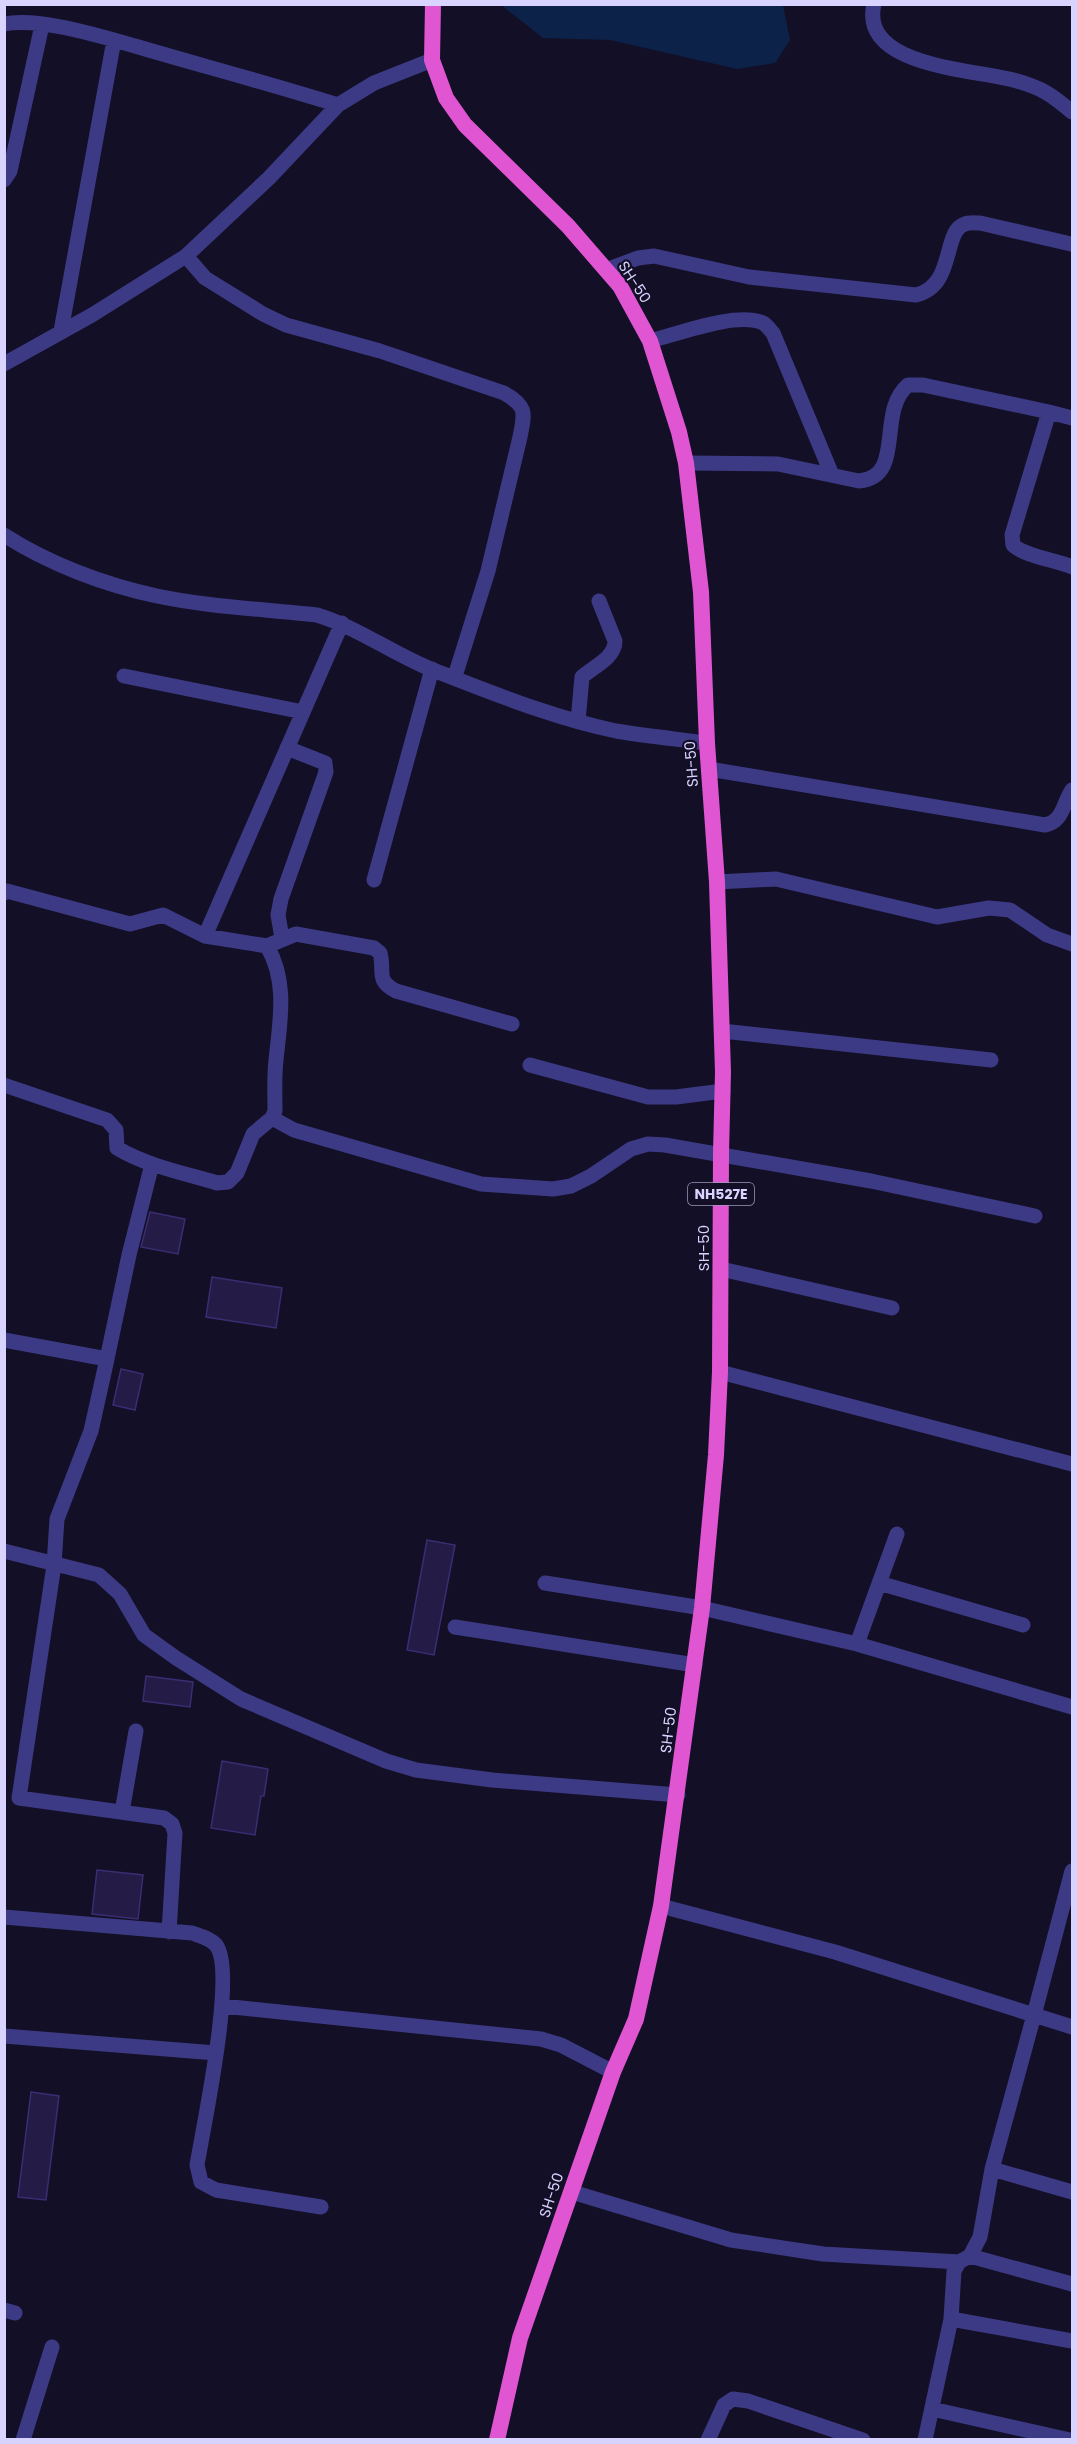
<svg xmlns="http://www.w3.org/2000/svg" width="1077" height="2444" font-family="Poppins,sans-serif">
	<rect width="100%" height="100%" fill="#130f26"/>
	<path fill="#0c2248" d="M501,5H783L790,40L775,63L737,69L610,40L543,38Z"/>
	<path fill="#241b47" stroke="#3b2d73" stroke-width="1.5" d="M150,1212L185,1219L178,1254L141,1247Z
		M212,1277L282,1288L276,1328L206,1317Z
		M121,1369L143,1374L135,1410L113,1405Z
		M427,1540L455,1545L434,1655L407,1650Z
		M146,1676L193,1682L190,1707L143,1701Z
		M222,1761L268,1769L264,1796H261L255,1835L211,1828Z
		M97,1870L143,1875L138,1919L92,1914Z
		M31,2092L59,2096L46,2200L18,2197Z"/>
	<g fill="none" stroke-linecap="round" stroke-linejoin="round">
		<path stroke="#3d3a85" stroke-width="15" d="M874,4C859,68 977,69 1017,81C1042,88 1052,95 1072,112
			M4,24C39,17 100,36 135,46C203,66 271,84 338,105
			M4,180L10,171L42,25
			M186,256L205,278L263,314L286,325L380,351L504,393C527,406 525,412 520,437L488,571L455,676
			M606,270L638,258L654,256L749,277L916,295C956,285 942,231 965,224C969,222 976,223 980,223L1071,244
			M61,331L114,40
			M650,341C678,334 737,311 763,323C767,325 770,330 773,333L832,475
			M4,364L92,315L186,256L269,178L338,105L374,83L432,60
			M1049,412L1072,418
			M686,463L778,464L859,481C906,477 876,412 908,385H923L1049,412L1012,535L1013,545C1024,556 1056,560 1072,567
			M4,535C49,564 105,585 157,596C209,607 264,609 317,615C359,628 393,654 433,670C493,693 553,718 616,731C646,736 677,739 707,743
			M124,676L303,712
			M578,721L582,677C593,667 615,658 615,641L599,601
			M709,769L1045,825C1063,822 1063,803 1072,790
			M374,880L432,669
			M717,882L776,879L937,917L989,908L1010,910L1047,935L1072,944
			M4,893L7,891L130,924L163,915L205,936L267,946C288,982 280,1021 276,1060C274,1077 275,1094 275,1111L272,1118
			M205,936L342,623
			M282,938L278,915L281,899L326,772L325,763L287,748
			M267,946L296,934L374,948L380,953C385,972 375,980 396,991L512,1024
			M722,1031L991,1060
			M530,1065L648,1097H676L723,1091
			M4,1085L107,1120L116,1130L117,1148C147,1166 184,1173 217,1183L228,1182L237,1173L253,1134L272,1118L294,1130L481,1184L553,1189L571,1186L591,1176L631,1149L648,1144L665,1145L871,1181L1035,1216
			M721,1269L892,1308
			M4,1340L107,1359L129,1255L152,1164
			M107,1359L91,1431L57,1519L54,1565L19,1798L164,1818L172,1824L175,1833L169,1932
			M720,1372L1072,1464
			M4,1551L99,1575L120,1594L144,1635L176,1658L241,1699L386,1761L416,1770L492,1780L678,1795
			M545,1583L702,1608L857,1644L1072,1707
			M879,1583L1023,1625
			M455,1627L695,1665
			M857,1644L897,1534
			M122,1812L136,1731
			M1072,1871L1034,2015L1072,2027
			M661,1906L835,1952L1034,2015L992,2169
			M4,1917L192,1933C200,1936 210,1938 216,1945C237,1971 203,2128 197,2165L201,2182L216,2190L321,2207
			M223,2006L541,2039L561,2045L613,2072
			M4,2036L216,2053
			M572,2192L731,2240L823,2254L959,2262
			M970,2256L1072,2284
			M4,2310L15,2313
			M951,2319L1072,2341
			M932,2409L1070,2440
			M23,2440L52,2347
			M708,2440L724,2405L733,2399L748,2401L863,2440
			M925,2440L951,2319L954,2271L959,2262L970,2256L980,2237L992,2169L1072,2192"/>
		<path stroke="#e055d1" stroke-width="16" d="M433,4L432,60L446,98L465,125L568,226L620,286L650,341L679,432L686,463L701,592L707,743L717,882L723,1072L721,1153L720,1372L716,1455L702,1608L661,1906L636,2019L613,2072L520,2338L497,2440"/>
	</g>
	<g text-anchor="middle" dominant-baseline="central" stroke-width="4.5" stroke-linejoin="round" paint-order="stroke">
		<rect fill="#130f26" stroke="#9e99be" stroke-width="1.5" x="688" y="1183" width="66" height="22" rx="4.5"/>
		<g font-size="14" font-weight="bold" fill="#d9d4ff">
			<text x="721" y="1194">NH527E</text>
		</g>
		<g font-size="15" fill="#d9d4ff" stroke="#130f26">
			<text transform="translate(635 282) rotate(57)">SH-50</text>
			<text transform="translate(691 764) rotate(-94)">SH-50</text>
			<text transform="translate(703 1248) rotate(-90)">SH-50</text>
			<text transform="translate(668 1730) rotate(-83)">SH-50</text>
			<text transform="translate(551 2195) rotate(-71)">SH-50</text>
		</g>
	</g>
	<rect width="1077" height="2444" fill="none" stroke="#d9d4ff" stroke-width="12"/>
</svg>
